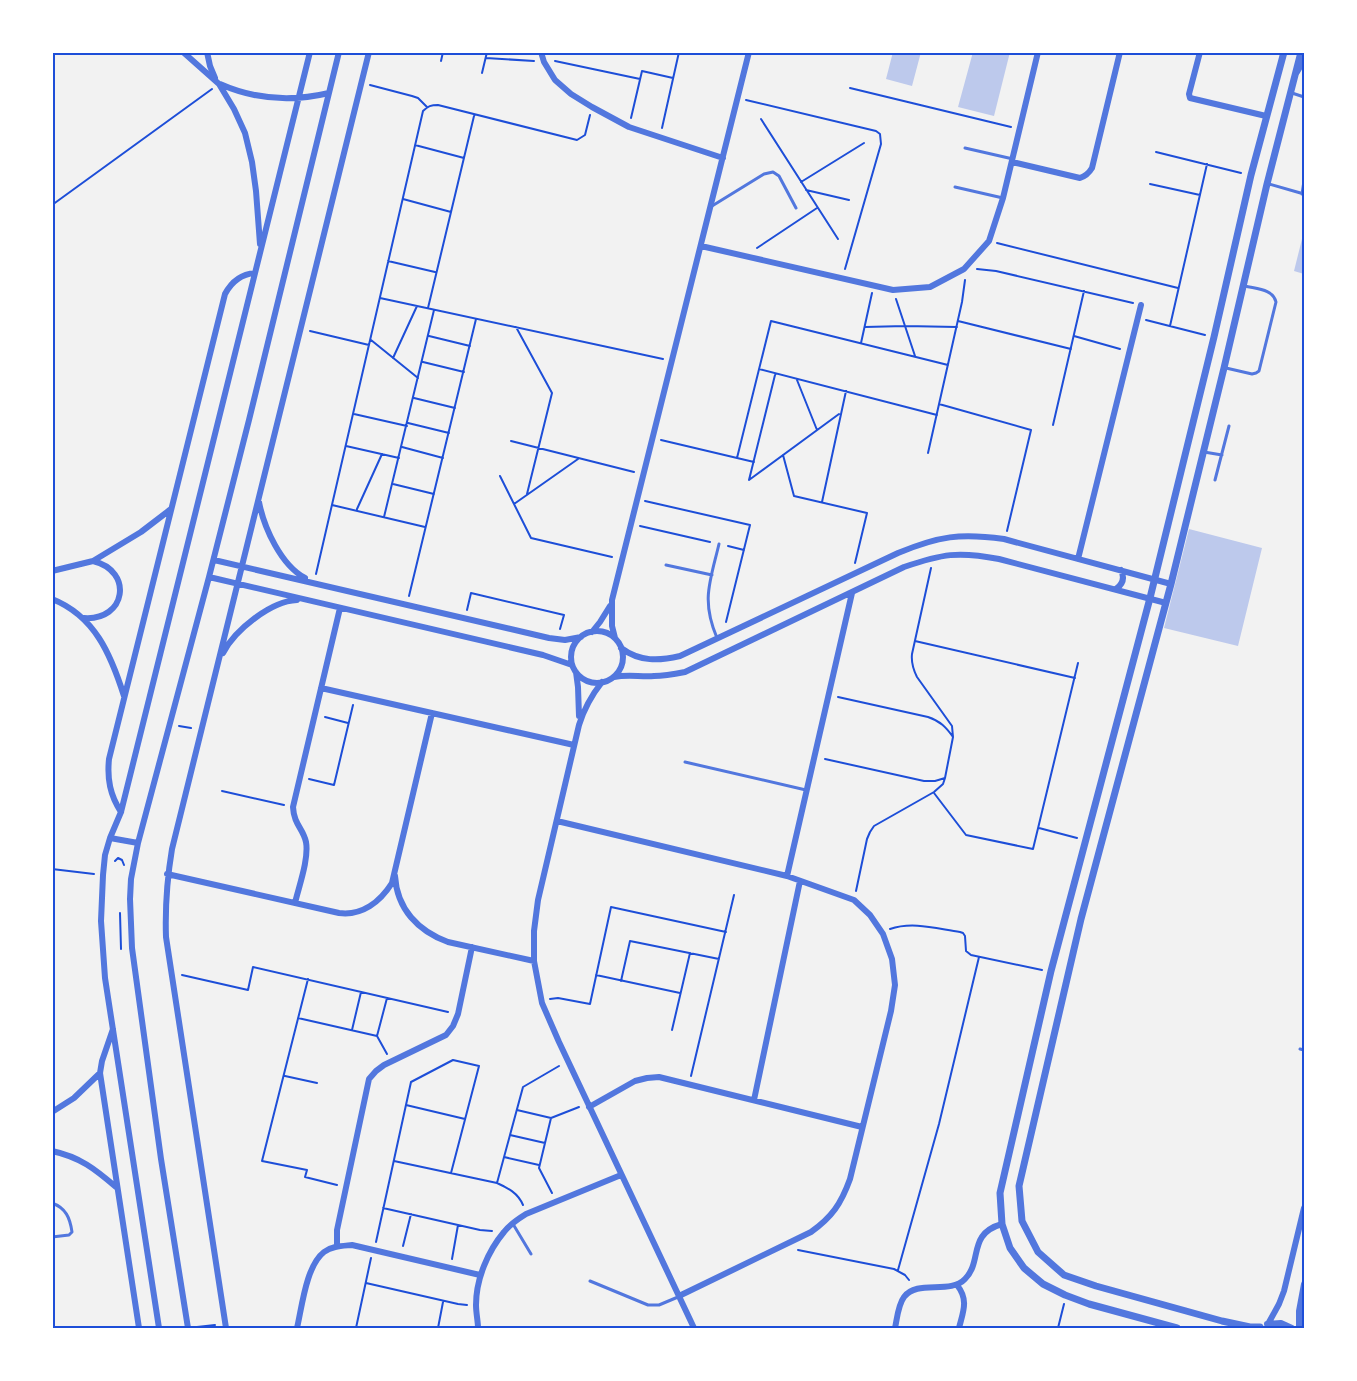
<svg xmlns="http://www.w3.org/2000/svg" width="1357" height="1381" font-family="'DM Sans',sans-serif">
	<rect width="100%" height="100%" fill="#f2f2f2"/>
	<path fill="#bdc9ec" d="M893,52H921L912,86L886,79Z
		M973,52H1010L994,116L958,107Z
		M1302,239H1304V274L1294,271Z
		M1189,529L1262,548L1238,646L1164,628Z"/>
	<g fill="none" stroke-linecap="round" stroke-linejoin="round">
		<path stroke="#1d4ed8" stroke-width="2" d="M486,58L534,61
			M441,61L443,52
			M555,61L640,79
			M482,73L487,52
			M370,85L412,96L418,98L427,107
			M850,88L1011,127
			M746,100L876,131L880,134L881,144L845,269
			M631,118L642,71L673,78
			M761,119L838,239
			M662,128L679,52
			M415,145L464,158
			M1156,152L1241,173
			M801,182L864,143
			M1150,184L1200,195
			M806,190L849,200
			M403,199L451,212
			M52,205L212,89
			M997,243L1178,288
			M757,248L817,208
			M388,261L435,272
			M977,269L996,271L1133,303
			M380,298L663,359
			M896,299L915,356
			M428,308L474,116
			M1146,320L1205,335
			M958,321L1071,349
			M1170,326L1207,164
			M516,327L552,393L527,494
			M865,327L905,326L957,327
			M310,331L369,345
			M429,336L470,346
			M1074,336L1120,349
			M371,340L418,378
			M861,343L872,293
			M393,358L417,306
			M423,362L464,372
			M759,369L937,415
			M797,380L817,430
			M414,398L455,408
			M939,404L1031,430L1007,531
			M354,414L407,426
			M408,423L449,433
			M1053,425L1084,291
			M661,440L754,462
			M511,441L634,472
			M346,446L399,458
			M402,447L443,458
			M928,453L962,302L965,280
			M783,455L794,496L867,513L855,563
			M737,458L771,321L948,365
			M500,476L531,538L612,557
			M749,480L839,414
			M749,480L775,375
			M393,484L434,494
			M645,501L750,525L726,622
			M822,502L846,391
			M514,504L578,459
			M332,505L425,527
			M357,509L382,454
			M384,517L434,310
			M640,526L710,542
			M728,546L744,550
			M316,574L423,111C428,106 431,105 438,105L577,140L585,135L590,115
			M409,596L476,319
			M467,610L471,593L564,615L560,629
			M915,641L1075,678
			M838,697L928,717C940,721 946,727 953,737
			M325,717L348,723
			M179,726L191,728
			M825,759L924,781H935L945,778
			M309,779L334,785L353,705
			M222,791L284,805
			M934,793L966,835L1033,849L1078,663
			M1039,828L1077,838
			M115,861L118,858L122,860L124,865
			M52,869L94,874
			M856,891L867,839L870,832L874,826L934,792L943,784L945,778L953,737L952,726L917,677C913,669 911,663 912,654L931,568
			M120,913L121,949
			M890,929C913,921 938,929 960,932L963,933L965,936L966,951L971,955L1042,970
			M182,975L248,990L253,967L448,1012
			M596,975L680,993
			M308,979L262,1161L307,1170L305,1177L337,1185
			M621,981L630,941L719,959
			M550,999L558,998L590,1004L611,907L726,932
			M298,1018L377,1036L387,1054
			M352,1030L361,992
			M672,1030L690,953
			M377,1036L387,998
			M285,1076L317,1083
			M691,1076L734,895
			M406,1105L465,1119
			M517,1110L551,1118L579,1107
			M551,1118L539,1168L552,1193
			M510,1135L545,1143
			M504,1157L539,1165
			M394,1161L497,1183C508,1188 518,1193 523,1205
			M497,1183L523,1087L559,1066
			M383,1208L480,1230L492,1231
			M376,1242L411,1082L453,1060L479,1066L451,1173
			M403,1246L411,1214
			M798,1250L894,1269L905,1275L909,1280
			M452,1259L458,1225
			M898,1270L939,1124L979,957
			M366,1283L458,1304L467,1305
			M197,1327L215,1325
			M356,1328L371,1258
			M438,1328L443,1302
			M1058,1328L1064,1304"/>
		<path stroke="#5277de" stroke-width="3" d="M1292,93L1304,97
			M965,148L1013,159
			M1269,184L1304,194
			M955,187L1003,198
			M1302,194L1304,181
			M712,206L764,174L773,172L779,176L796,208
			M1226,368L1252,374L1256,373L1259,371L1276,302C1273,289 1257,289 1245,286
			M1204,452L1222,455
			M1215,480L1229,426
			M666,565L712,575
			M717,638C701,600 710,582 719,544
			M685,762L806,790
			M1300,1049L1304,1050
			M52,1203C66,1208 70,1218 72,1232L69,1235L52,1237
			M513,1224L531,1254
			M590,1281L648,1305H659L678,1297"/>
		<path stroke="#5277de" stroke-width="6" d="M183,52L219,84L234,109L245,133L252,162L256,191L260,244
			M207,52L210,66L215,78
			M541,52L544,62L555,80L571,94L592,107L629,127L723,158
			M1200,52L1189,94L1190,98L1266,116
			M1297,72L1304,60
			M220,84C256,100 291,102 329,93
			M1012,162L1080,178C1086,176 1089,173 1092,168L1120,52
			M701,246L893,290L930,287L964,269L989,241L1003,198L1038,52
			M259,502C264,528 281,565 305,578
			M1078,559L1141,305
			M214,560L549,638L565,640L581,637
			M52,571L93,561L141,532L171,509
			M209,577L543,655L572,665
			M1116,589C1123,584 1125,578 1121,570
			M52,599C95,616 111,655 124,696
			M84,618C126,621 134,571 93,561
			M571 657a26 26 0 1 1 52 0a26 26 0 1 1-52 0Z
			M592,632L600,622L610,606
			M615,638L612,626V600L749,52
			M621,648C640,662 659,661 680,656L898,553C939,536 960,533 1004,539L1171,584
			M223,653C235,630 271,601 297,600
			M576,672L578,687L579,716
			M614,677C628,674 640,677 654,676C665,676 675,674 685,672L904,567C942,554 958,551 999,559L1166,603
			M602,682C591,696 584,709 579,725L538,900L534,931V961L542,1003L559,1042L694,1328
			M321,688L574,745
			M121,812C110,795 107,779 109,759L225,294C232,281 241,274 255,273
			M557,821L787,876L854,900L870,915L883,934L892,959L895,985L891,1011L850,1179C841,1204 832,1217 811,1232L679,1296
			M110,838L138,843
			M167,874L339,913C362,916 380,902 392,883L432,713
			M395,876C397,909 418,931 448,942L534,961
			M787,876L852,593
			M295,903C299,886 309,859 306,842C303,828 294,825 293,807L340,608
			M113,1029L102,1061L100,1073L139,1328
			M754,1100L800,881
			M589,1107L635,1081L647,1078L659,1077L862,1127
			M52,1112L74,1098L100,1073
			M52,1151C80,1157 95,1169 116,1187
			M337,1246V1230L369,1079L376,1071L384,1065L446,1035L453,1026L458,1014L472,947
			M957,1285C969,1300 963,1312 959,1328
			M1267,1324L1281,1323L1292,1328
			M1268,1324L1279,1304L1284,1291L1304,1208
			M159,1328L105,978L101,921L103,875L105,855L110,838L121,812L310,52
			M188,1328L161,1159L132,948L130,899L131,879L138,843L209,577L249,420L339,52
			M226,1328L166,937C165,907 167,879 172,849L369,52
			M297,1328C302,1307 306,1266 324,1252C332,1246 342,1246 352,1245L480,1275
			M478,1328C478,1321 476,1313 476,1305C476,1279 488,1251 504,1232C510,1224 518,1219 526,1214L621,1175
			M895,1328C897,1319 898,1305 904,1297C917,1279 950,1295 965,1279C983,1261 967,1234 1002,1224
			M1299,1328V1311L1304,1284"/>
		<path stroke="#5277de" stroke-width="7" d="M1260,1327H1250L1222,1321L1096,1286L1064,1275L1038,1252L1022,1221L1019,1186L1081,919L1171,584L1224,368L1267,184L1301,52
			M1177,1328L1089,1304L1065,1295L1043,1284L1024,1268L1010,1248L1002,1224L1000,1193L1051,971L1150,598L1214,337L1251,175L1284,52"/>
	</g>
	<rect width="1357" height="1381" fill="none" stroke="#ffffff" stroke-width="108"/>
	<rect x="54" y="54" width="1249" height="1273" fill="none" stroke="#1d4ed8" stroke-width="2"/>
</svg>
